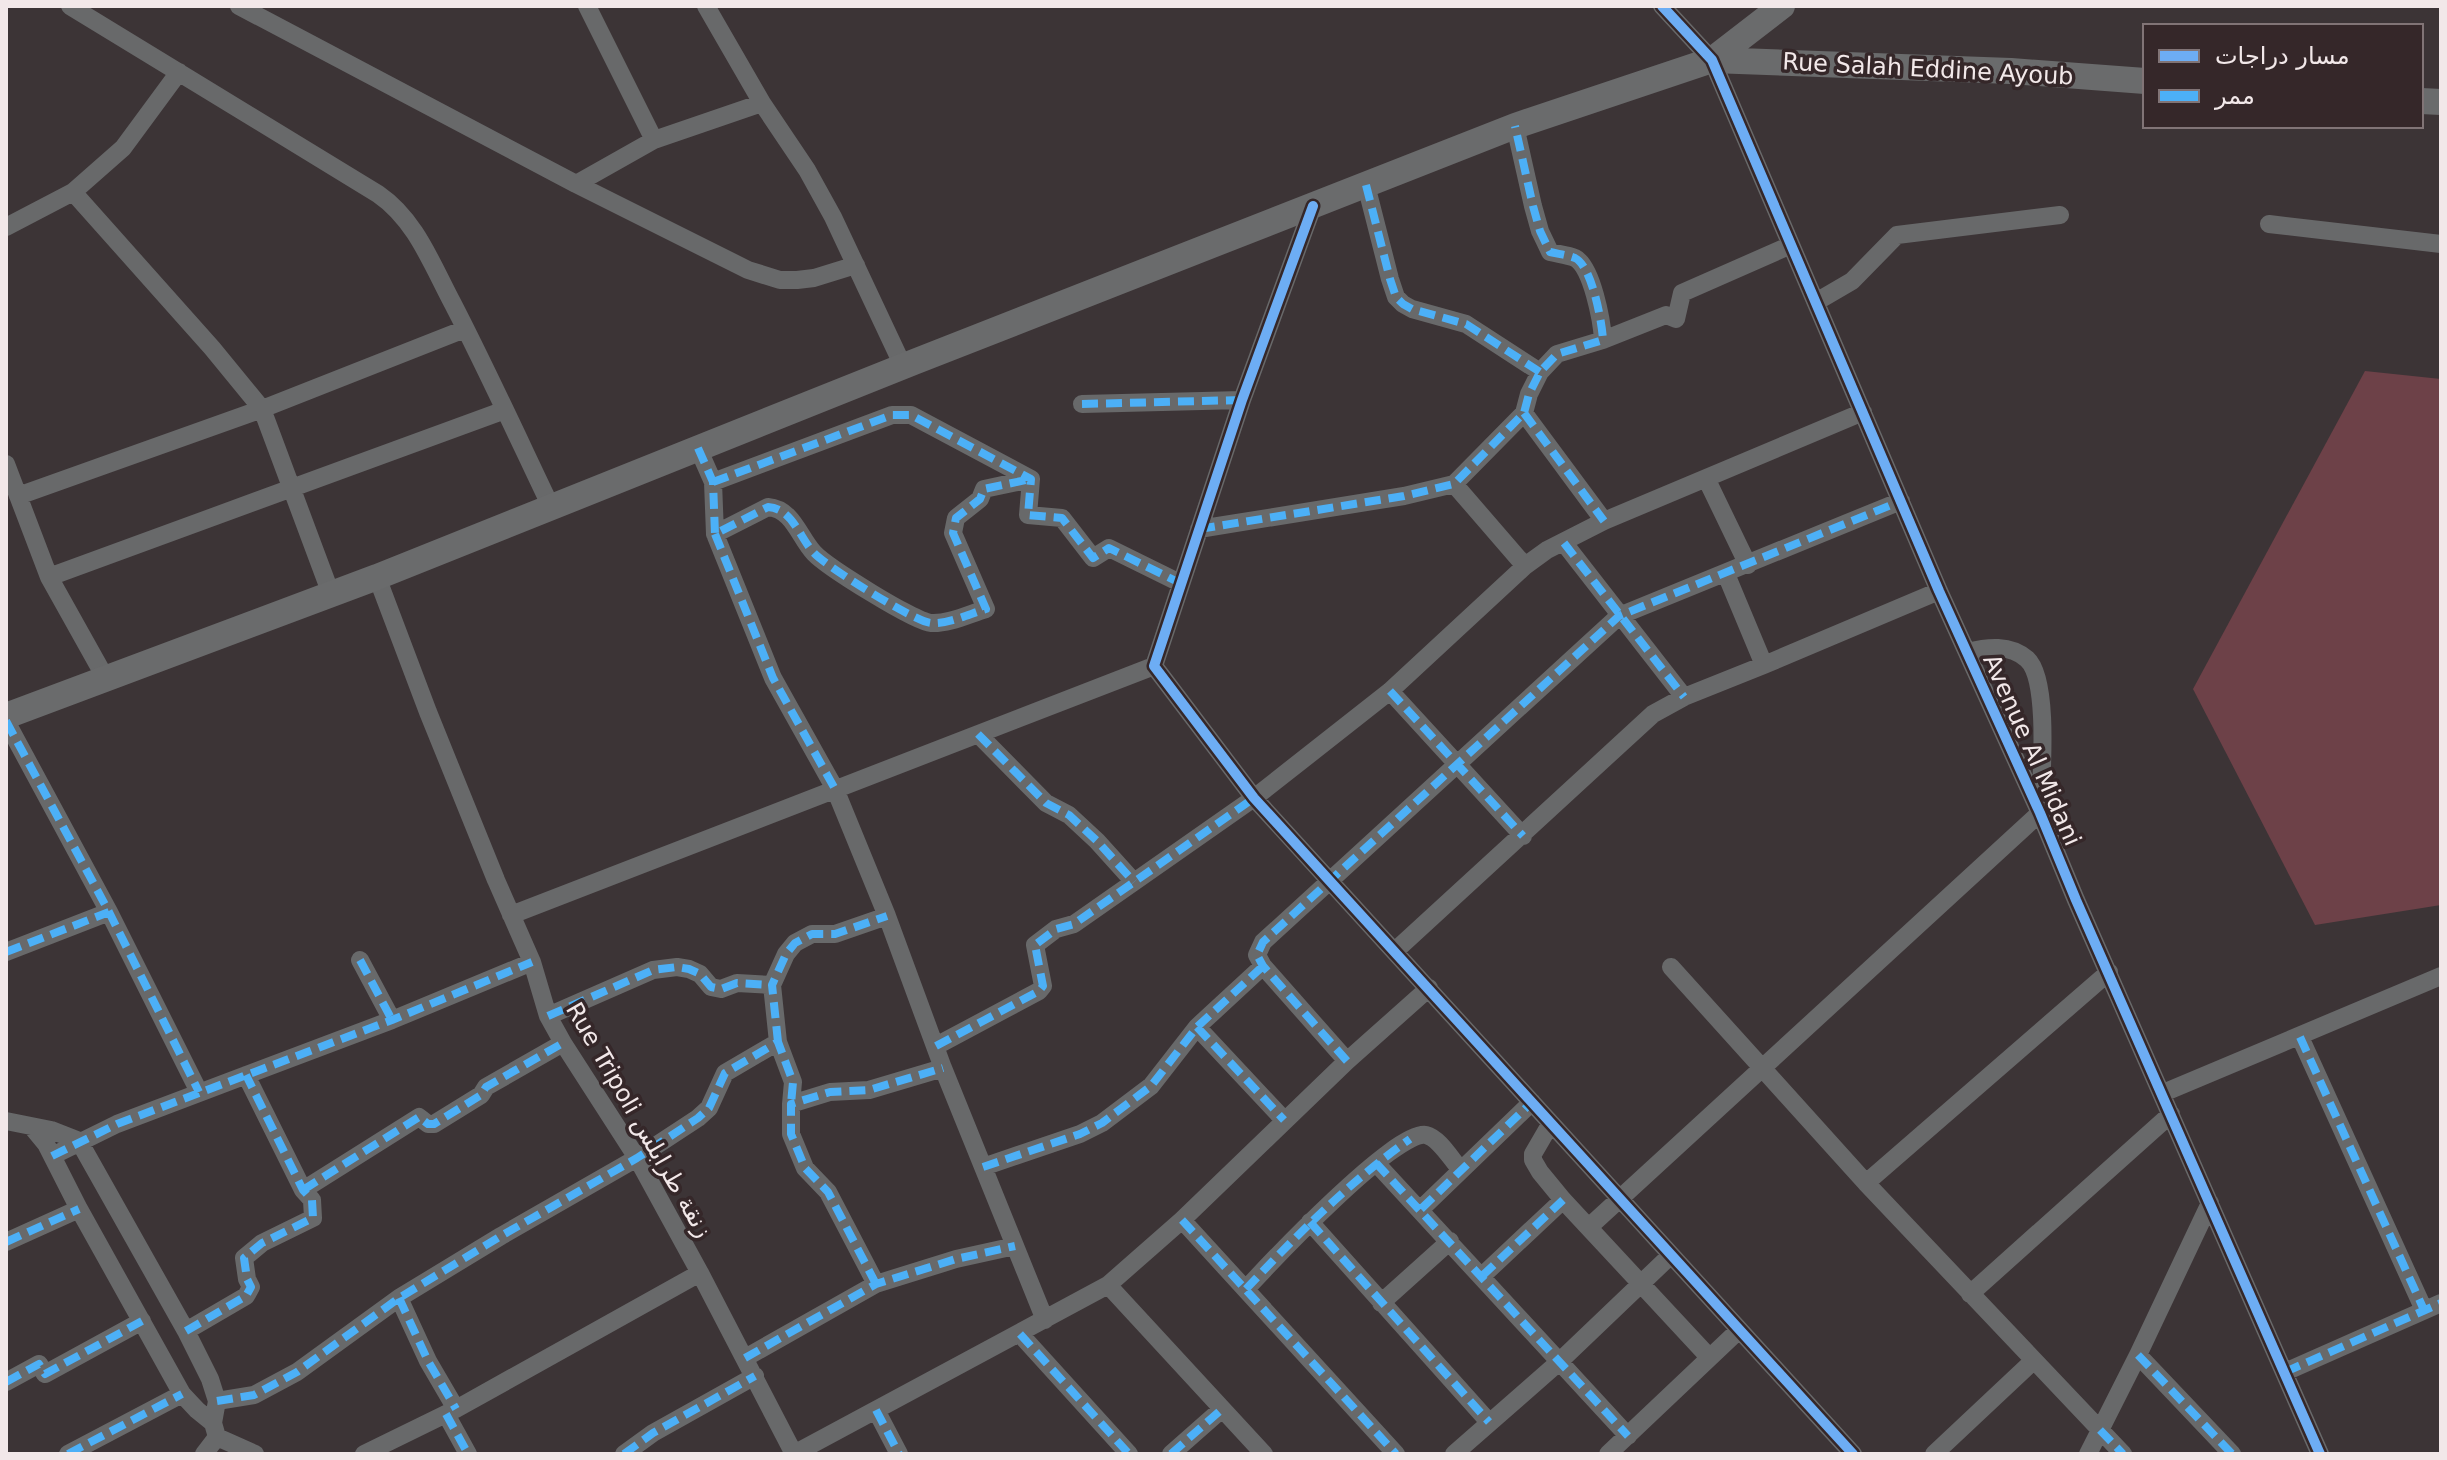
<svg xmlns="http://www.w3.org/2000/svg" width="2447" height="1460" font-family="'DejaVu Sans',Cairo,sans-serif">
	<rect width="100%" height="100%" fill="#3c3436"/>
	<path fill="#6d4148" d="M2365,371L2441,379V905L2315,925L2193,689Z"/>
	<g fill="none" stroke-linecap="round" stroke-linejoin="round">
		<path stroke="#68696a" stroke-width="18" d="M70,6L378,194C416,220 432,265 453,304C488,372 519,440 552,509
			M239,6L576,184L748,270L780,280H797L814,278L856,265
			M587,6L654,140
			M706,6L762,103L807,170L833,217L903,366
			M1662,6L1712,60L1939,591L2040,813L2076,900L2320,1454
			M1515,126L1533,206L1540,231L1550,252C1558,254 1568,255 1575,258C1592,266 1602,322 1603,340
			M576,184L654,140L762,103
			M1366,185L1390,279L1396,297L1403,304L1412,309L1466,324L1540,372
			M73,192L212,348L262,409L331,594
			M1313,206L1242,400L1154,666L1254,798L1853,1454
			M2269,224L2441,244
			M6,227L73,192L123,148L179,72
			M1816,302L1852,281L1897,235L2060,215
			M1082,404L1242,400
			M1524,413L1604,521
			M698,448L713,482L715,534L768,507C793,509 799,537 814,553C827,567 915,622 931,623C949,624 969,614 986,609L953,533L956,518L980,499L984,489L1031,479
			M6,464L49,577L106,679
			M1706,478L1748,565
			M713,482L892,415H911L1031,479L1028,515L1062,518L1093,558L1109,548L1180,583
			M1454,484L1525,566
			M18,496L262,409L465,329
			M1199,529L1404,496L1454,484L1524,413L1529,394L1540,372L1557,354L1603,340L1666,315L1676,319L1682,293L1791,245
			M715,534L773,678L835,789L887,916L943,1068L1045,1320
			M1564,543L1684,697
			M1726,574L1764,665
			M49,577L505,410
			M377,577L428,712L496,880L532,962L548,1016L563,1043L637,1158L700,1273L794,1454
			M1390,691L1523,836
			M6,721L109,912L199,1092
			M978,734L1046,803L1069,815L1097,841L1134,882
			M511,915L1154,666
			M1395,951L1653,714L1684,697L1764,665L1939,591
			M6,952L109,912
			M360,960L392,1020
			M1671,967L1866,1183L2123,1454
			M548,1016L653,970L677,967L689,969L700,974L711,987L721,989L737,983L772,985
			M1197,1027L1284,1120
			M2300,1037L2424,1310
			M778,1042L772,985L786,954L795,943L812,934H835L887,916
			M936,1046L1039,991L1043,986L1035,945L1056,929L1074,924L1254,798L1390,691L1525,566L1547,550L1604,521L1863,412
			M1347,1061L1263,966L1257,955L1263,942L1619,616L1901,501
			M2163,1093L2441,976
			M6,1121L51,1130L79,1141L186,1331L210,1379L217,1401L213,1423L217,1437L255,1454
			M1551,1123L1533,1154V1160L1540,1172L1563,1200L1709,1357
			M32,1127L46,1144L79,1209L182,1394L197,1410L213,1423
			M52,1156L117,1124L392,1020L532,962
			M1376,1163L1628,1436
			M983,1167L1080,1134L1102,1123L1151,1086L1197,1027L1263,966
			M1866,1183L2109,972
			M303,1190L419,1117L428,1124H434L481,1095L486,1087L563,1043
			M1421,1209L1532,1102
			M1182,1220L1396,1454
			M1310,1222L1489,1422
			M1589,1227L2040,813C2041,780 2050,680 2027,659C2010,644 1987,647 1967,652
			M6,1242L79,1209
			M1482,1276L1563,1200
			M876,1284L828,1192L805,1168L791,1134V1104L830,1092L869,1090L943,1068
			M1108,1285L1264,1454
			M1246,1289C1270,1263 1396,1129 1426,1135C1439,1138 1451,1159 1460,1169
			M1970,1294L2171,1114
			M399,1298L428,1361L456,1409
			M1381,1303L1450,1241
			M186,1331L246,1296L251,1287L247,1279L244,1258L262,1243L313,1218L312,1200L303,1190L246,1075
			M1020,1334L1129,1454
			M2138,1355L2232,1454
			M745,1358L876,1284L956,1259L1015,1246
			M2285,1372L2441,1303
			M6,1382L39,1364L45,1374L142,1321
			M217,1401L254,1395L297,1372L399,1298L501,1236L637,1158L698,1118L709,1108L725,1073L778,1042L793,1082L791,1104
			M876,1410L899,1454
			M446,1414L468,1454
			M68,1454L182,1394
			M204,1454L217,1437
			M364,1454L456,1409L700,1273
			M624,1454L653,1433L755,1376
			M794,1454L1108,1285L1182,1220L1347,1061L1429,988
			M1171,1454L1222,1409
			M1454,1454L1559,1362L1671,1255
			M1608,1454L1739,1330
			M1934,1454L2033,1361
			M2088,1454L2138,1355L2210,1203"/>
		<path stroke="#6a6b6c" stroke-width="26" d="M1712,60L2011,71L2145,81
			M2421,101L2441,102
			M6,716L377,577L914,362L1515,126L1712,60L1782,6"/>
		<path stroke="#4cb0f7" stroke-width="8" stroke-dasharray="16 8" stroke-linecap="butt" d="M1366,185L1390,279L1396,297L1403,304L1412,309L1466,324L1540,372
			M1082,404L1242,400
			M1524,413L1604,521
			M698,448L713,482L715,534L768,507C793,509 799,537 814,553C827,567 915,622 931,623C949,624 969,614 986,609L953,533L956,518L980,499L984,489L1031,479
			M713,482L892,415H911L1031,479L1028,515L1062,518L1093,558L1109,548L1180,583
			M1199,529L1404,496L1454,484L1524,413L1529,394L1540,372L1557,354L1603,340C1602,322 1592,266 1575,258C1568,255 1558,254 1550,252L1540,231L1533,206L1515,126
			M715,534L773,678L835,789
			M1564,543L1684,697
			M1390,691L1523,836
			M6,721L109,912L199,1092
			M978,734L1046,803L1069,815L1097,841L1134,882
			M6,952L109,912
			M360,960L392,1020
			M548,1016L653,970L677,967L689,969L700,974L711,987L721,989L737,983L772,985
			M1197,1027L1284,1120
			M2300,1037L2424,1310
			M778,1042L772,985L786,954L795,943L812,934H835L887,916
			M936,1046L1039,991L1043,986L1035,945L1056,929L1074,924L1254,798
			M1347,1061L1263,966L1257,955L1263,942L1619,616L1901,501
			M52,1156L117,1124L392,1020L532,962
			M1376,1163L1628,1436
			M983,1167L1080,1134L1102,1123L1151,1086L1197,1027L1263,966
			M303,1190L419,1117L428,1124H434L481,1095L486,1087L563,1043
			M1421,1209L1532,1102
			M1182,1220L1396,1454
			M1310,1222L1489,1422
			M6,1242L79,1209
			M1482,1276L1563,1200
			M876,1284L828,1192L805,1168L791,1134V1104L830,1092L869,1090L943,1068
			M1246,1289C1297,1235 1349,1182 1410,1139
			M399,1298L428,1361L456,1409
			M186,1331L246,1296L251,1287L247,1279L244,1258L262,1243L313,1218L312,1200L303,1190L246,1075
			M1020,1334L1129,1454
			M2138,1355L2232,1454
			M745,1358L876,1284L956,1259L1015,1246
			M2285,1372L2441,1303
			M6,1382L39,1364L45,1374L142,1321
			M217,1401L254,1395L297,1372L399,1298L501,1236L637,1158L698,1118L709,1108L725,1073L778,1042L793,1082L791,1104
			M876,1410L899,1454
			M446,1414L468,1454
			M2100,1430L2123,1454
			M68,1454L182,1394
			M624,1454L653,1433L755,1376
			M1171,1454L1222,1409"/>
		<g stroke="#352729" stroke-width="15">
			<path id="cycleway" d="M1662,6L1712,60L1939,591L2040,813L2076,900L2320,1454
				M1313,206L1242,400L1154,666L1254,798L1853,1454"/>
		</g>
		<use href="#cycleway" stroke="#6dadf4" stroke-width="10"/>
	</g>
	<g text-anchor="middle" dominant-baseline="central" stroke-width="7" stroke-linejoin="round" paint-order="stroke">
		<g font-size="24" fill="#f2e8e9" stroke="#352729">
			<text transform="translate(1928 69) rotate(3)">Rue Salah Eddine Ayoub</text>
			<text transform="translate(2032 750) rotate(66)">Avenue Al Midani</text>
			<text transform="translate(639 1120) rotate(60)">Rue Tripoli زنقة طرابلس</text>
		</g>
	</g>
	<rect width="2447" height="1460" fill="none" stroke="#f2e8e9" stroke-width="16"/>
	<rect x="2143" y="24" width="280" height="104" fill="#352729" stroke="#817476" stroke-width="2"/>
	<rect x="2159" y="50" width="40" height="12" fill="#6dadf4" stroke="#817476" stroke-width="2"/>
	<text x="2215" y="64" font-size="24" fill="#f2e8e9">مسار دراجات</text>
	<rect x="2159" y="90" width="40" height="12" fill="#4cb0f7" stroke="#817476" stroke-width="2"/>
	<text x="2215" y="104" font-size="24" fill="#f2e8e9">ممر</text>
</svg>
